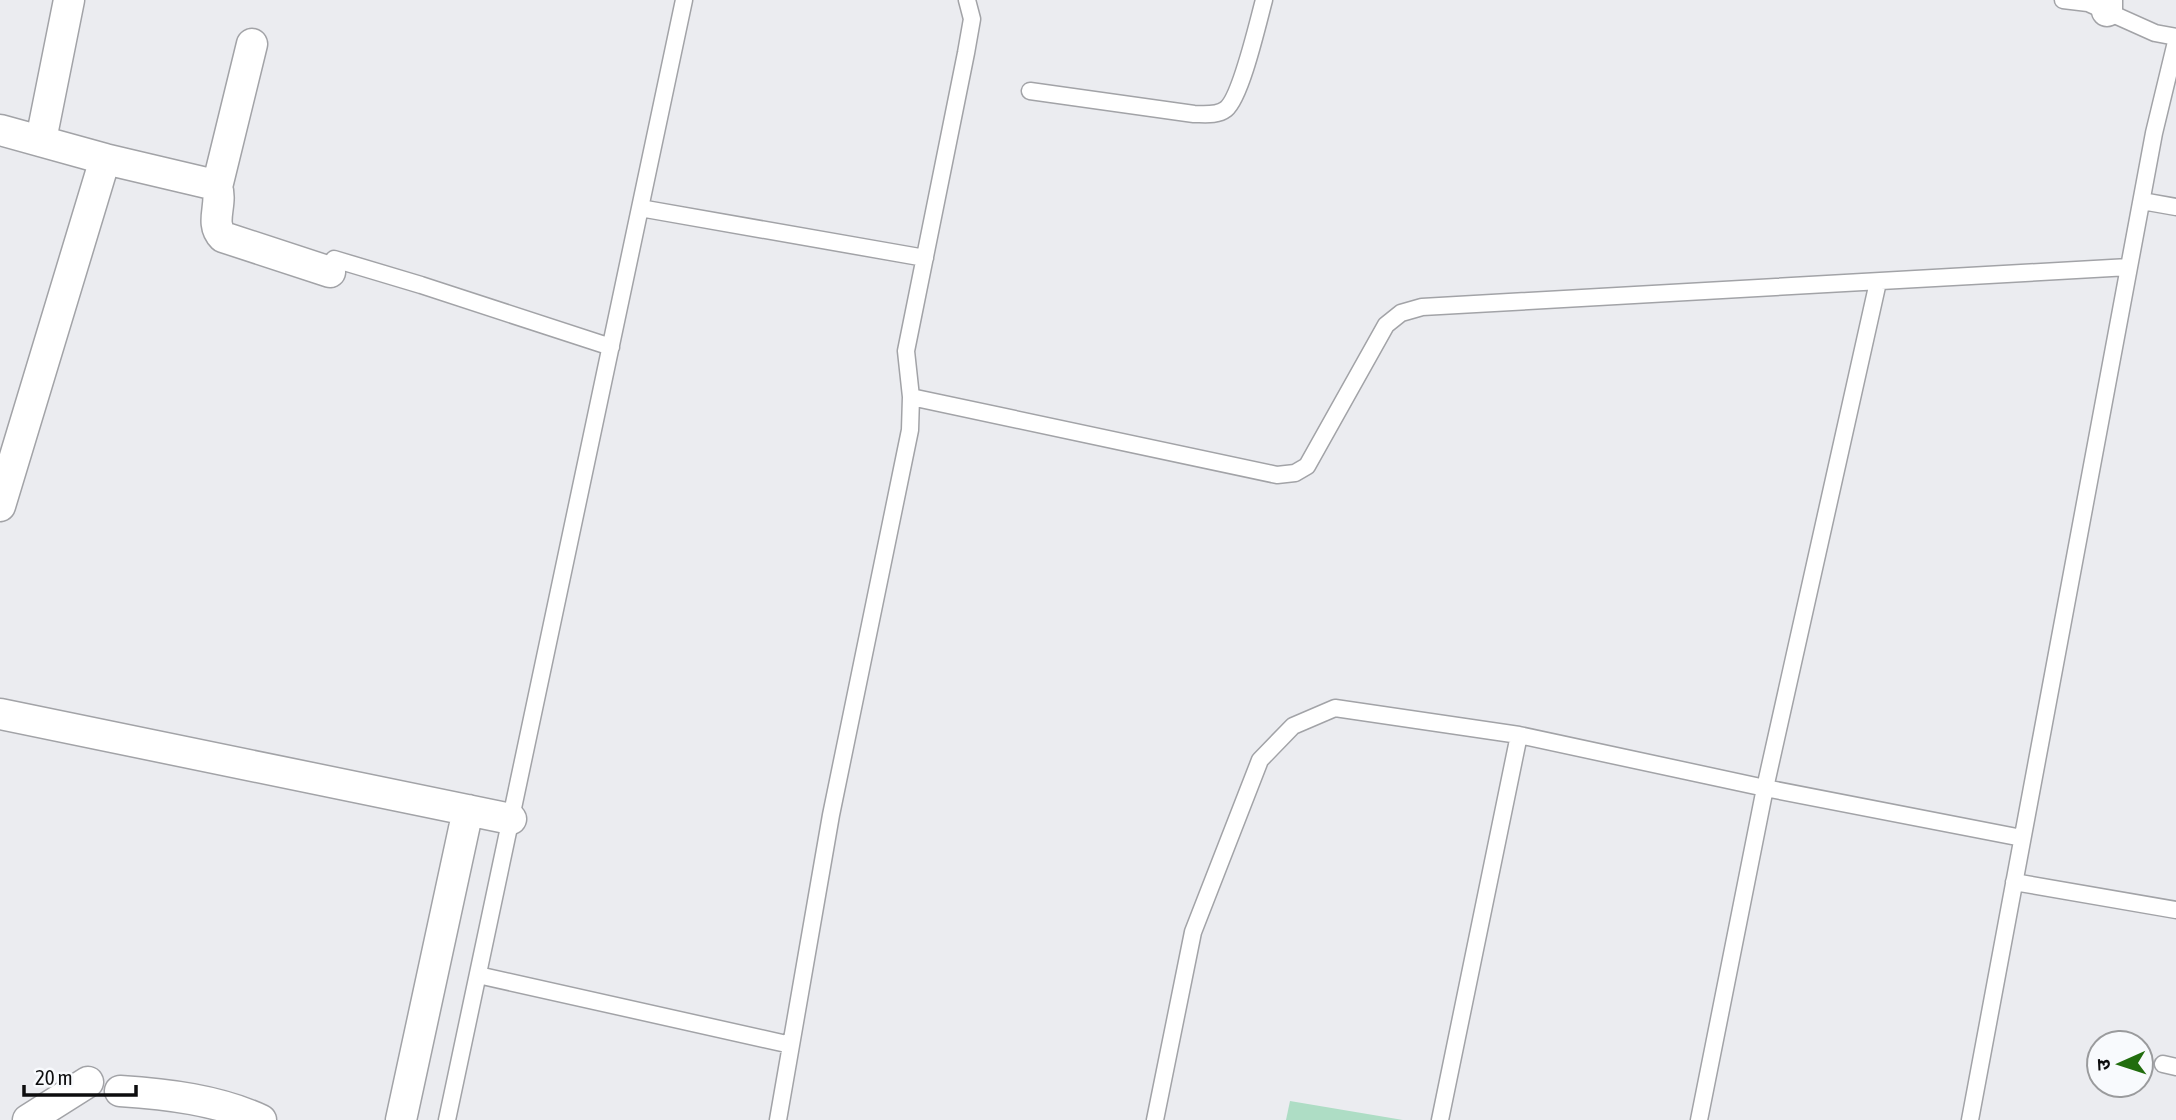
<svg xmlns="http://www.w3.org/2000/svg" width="2176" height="1120" font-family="'Asap Condensed','Noto Sans Devanagari',sans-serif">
	<rect width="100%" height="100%" fill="#ebecf0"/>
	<path fill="#aeddc5" d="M1290,1101L1403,1120H1286Z"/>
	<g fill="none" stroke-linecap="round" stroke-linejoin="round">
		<g stroke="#a2a3a7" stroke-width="19">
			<path id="service" d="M2063,0L2088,3L2155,33L2176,37
				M1030,91L1194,114C1204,114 1217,116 1226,109C1241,97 1258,22 1264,0
				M2142,201L2176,207
				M640,208L925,258
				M334,259L421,285L611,347
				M911,397L1277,475L1295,473L1307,466L1386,325L1401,313L1422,307L2129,267
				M2014,882L2176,910
				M478,975L791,1045
				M2163,1064L2176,1067
				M447,1120L684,0
				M778,1120L831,815L910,430L911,397L906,351L966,53L972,19L967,0
				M1155,1120L1193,932L1260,760L1293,726L1335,708L1519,735L1765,788L2022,838
				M1440,1120L1519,735
				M1699,1120L1765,788L1878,282
				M1970,1120L2154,133L2176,42"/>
		</g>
		<g stroke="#a2a3a7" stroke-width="33">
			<path id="minor" d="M2107,0V11
				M0,130L105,159L0,506
				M41,140L69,0
				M105,159L211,184L217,187C223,204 209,223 223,237L330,272
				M217,187L252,44
				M0,714L511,819
				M120,1091C167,1094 218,1100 261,1120
				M28,1120L88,1082
				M401,1120L468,810"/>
		</g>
		<use href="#service" stroke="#fff" stroke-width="16"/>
		<use href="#minor" stroke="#fff" stroke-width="30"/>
	</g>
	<g transform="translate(2120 1064) rotate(267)"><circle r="33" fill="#f8fafd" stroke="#9a9b9d" stroke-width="2"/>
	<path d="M0-5L12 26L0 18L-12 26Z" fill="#216d0e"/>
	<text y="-10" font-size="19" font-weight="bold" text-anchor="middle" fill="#0d0d0e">उ</text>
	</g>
	<path d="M24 1085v10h112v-10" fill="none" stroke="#0d0d0e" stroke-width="3.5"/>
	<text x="35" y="1085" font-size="21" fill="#0d0d0e" stroke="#f8fafd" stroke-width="5" paint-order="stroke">20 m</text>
</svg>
